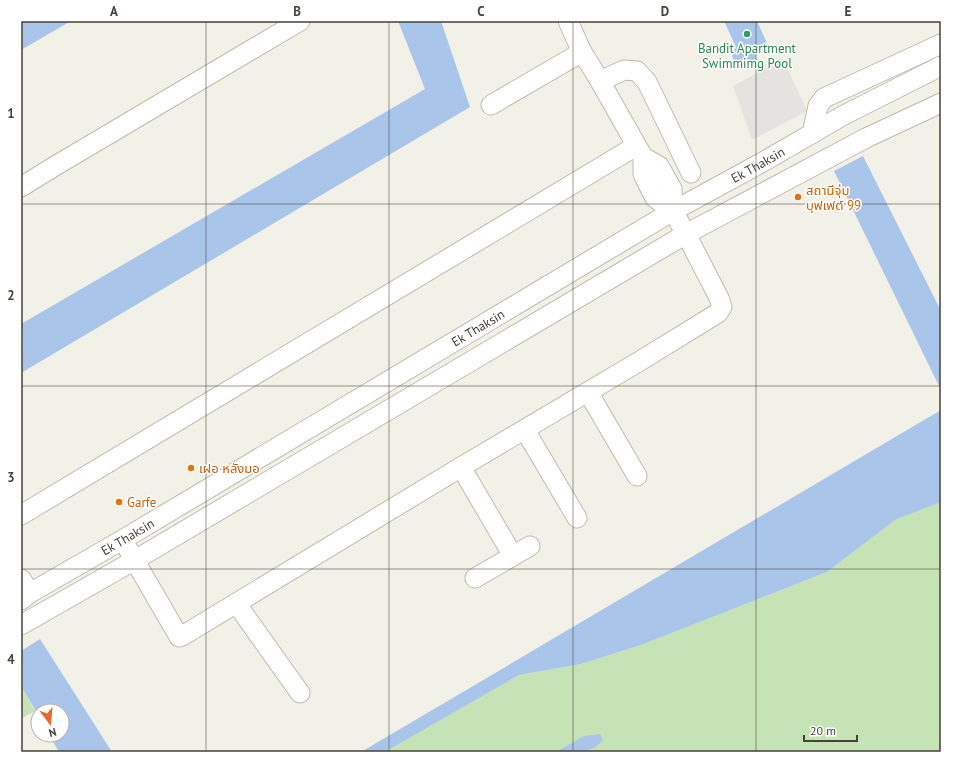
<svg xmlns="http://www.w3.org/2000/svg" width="962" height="773" font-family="'PT Sans','Noto Sans Thai',sans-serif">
	<rect width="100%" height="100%" fill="#f2f1e8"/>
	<path fill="#c6e3b5" d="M941,502V752H385L519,675L581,664L641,645L827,572L895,520Z
		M21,686L35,711L21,719Z"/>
	<path fill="#e4e3e0" d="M783,59L807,111L752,140L733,86Z"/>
	<path fill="#aac5ea" d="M21,21H71L21,50Z
		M398,21H441L470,107L21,373V324L425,89Z
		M724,21H757L769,48L756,55C756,57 756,59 755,61C751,75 729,67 733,53C733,51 735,49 736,47Z
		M863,156L941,311V390L834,171Z
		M941,410V502L895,520L827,572L641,645L581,664L519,675L385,752H361Z
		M40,639L112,752H59L49,735H62V711H38V715L21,686V651Z
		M600,734L603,740C591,755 573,752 556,752L584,736Z"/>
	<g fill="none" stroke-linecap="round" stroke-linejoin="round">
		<g stroke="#bdbaac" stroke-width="21">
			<g id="minor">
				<path d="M568,21L582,52L600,81L643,157L659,166L672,189L673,211"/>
				<path d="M600,81L624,70L637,71L647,82L691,173"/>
				<path d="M491,105L582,52"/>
				<path d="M812,134L818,106L824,98L941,44"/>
				<path d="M21,187L55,166L300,21"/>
				<path d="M588,392L637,476"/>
				<path d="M525,430L577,518"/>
				<path d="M461,467L513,556"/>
				<path d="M21,515L636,146"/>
				<path d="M128,549L178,635L179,637L182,636L461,467L640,361L718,313L722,307L719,298L686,234L673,211L655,198L643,174V157"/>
				<path d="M475,578L530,546"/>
				<path d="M21,579L30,593"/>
				<path id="s1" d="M21,600L30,593L122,540L673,211L761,163L844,115L941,66"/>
				<path d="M236,603L300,693"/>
				<path d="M21,625L135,560L686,234L866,138L941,103"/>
			</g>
		</g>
		<use href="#minor" stroke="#fff" stroke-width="19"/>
	</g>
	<path fill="none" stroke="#454237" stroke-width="1" stroke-opacity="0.55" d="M206,21V752M389,21V752M573,21V752M756,21V752M21,204H941M21,386H941M21,569H941"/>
	<circle fill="#2e9e5b" stroke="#fff" stroke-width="1.5" cx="747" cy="34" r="4"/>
	<g fill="#e8710a" stroke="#fff" stroke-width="1.5">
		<circle cx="798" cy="197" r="4"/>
		<circle cx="191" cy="468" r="4"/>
		<circle cx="119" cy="502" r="4"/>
	</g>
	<g text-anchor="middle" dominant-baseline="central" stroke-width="3" stroke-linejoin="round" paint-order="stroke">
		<g font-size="13" fill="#27864d" stroke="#fff">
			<text x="747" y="48">Bandit Apartment<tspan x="747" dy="15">Swimmimg Pool</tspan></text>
		</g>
		<g font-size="13" fill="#454237" stroke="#fff">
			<text stroke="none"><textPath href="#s1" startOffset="856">Ek Thaksin</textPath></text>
			<text stroke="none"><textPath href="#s1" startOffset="532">Ek Thaksin</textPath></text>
			<text stroke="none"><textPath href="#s1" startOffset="124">Ek Thaksin</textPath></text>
		</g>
		<g font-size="13" fill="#c56008" stroke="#fff" text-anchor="start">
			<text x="806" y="190">สถานีจุ่ม<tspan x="806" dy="15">บุฟเฟต์ 99</tspan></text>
			<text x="199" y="468">เฝอ หลังมอ</text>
			<text x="127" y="502">Garfe</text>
		</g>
	</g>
	<rect width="962" height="773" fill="none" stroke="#ffffff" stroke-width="44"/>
	<g transform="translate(50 723) rotate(164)"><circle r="19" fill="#ffffff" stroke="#b5b3af"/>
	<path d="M0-3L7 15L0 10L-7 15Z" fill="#e6682b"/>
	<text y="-6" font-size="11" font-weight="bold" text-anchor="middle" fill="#454237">N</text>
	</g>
	<path d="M804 735v6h53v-6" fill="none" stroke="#454237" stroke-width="2"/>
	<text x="810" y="735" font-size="12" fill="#454237" stroke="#ffffff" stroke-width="3" paint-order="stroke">20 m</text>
	<rect x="22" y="22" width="918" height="729" fill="none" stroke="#454237" stroke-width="1.5"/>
	<g font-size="13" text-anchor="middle" font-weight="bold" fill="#454237">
		<text x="114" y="16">A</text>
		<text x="297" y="16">B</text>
		<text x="481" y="16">C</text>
		<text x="665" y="16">D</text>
		<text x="848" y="16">E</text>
		<text x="11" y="118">1</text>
		<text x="11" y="300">2</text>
		<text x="11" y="482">3</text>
		<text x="11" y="664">4</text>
	</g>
</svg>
